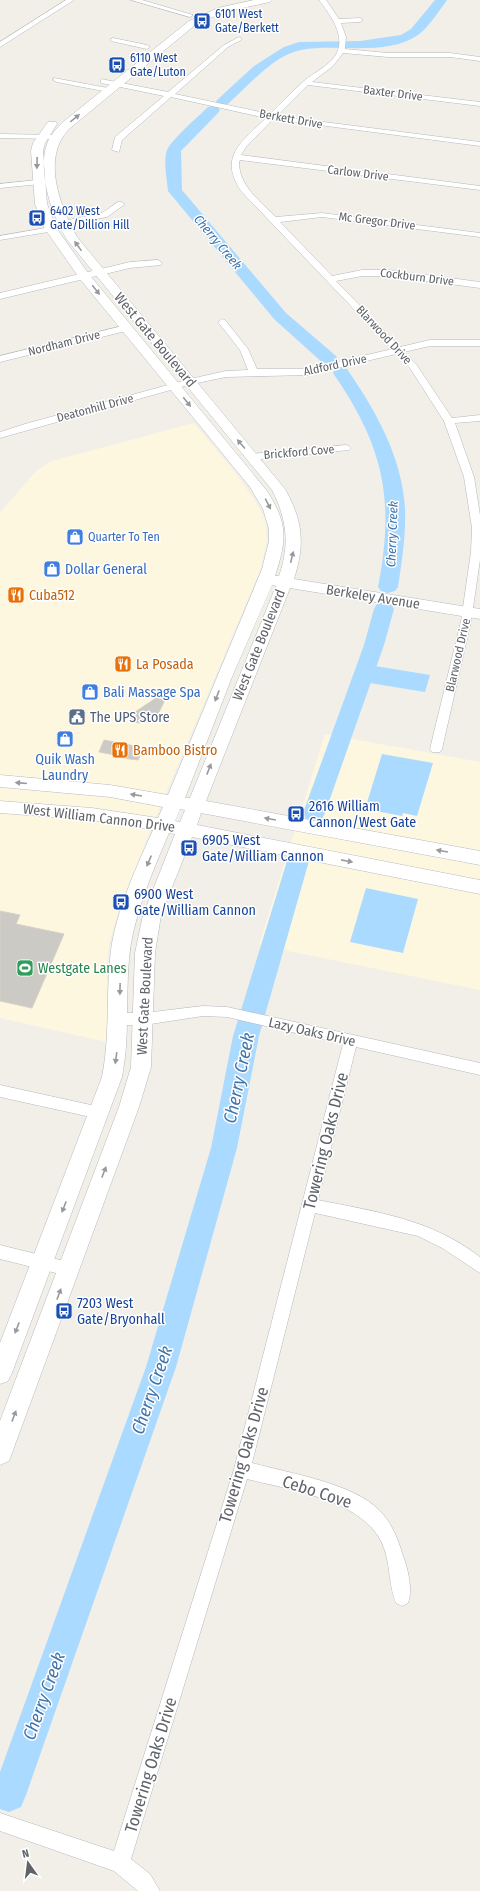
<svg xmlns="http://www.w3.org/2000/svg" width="480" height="1891" font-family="'Fira Sans Condensed',sans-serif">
	<rect width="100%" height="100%" fill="#f1efe8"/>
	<path fill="#fef7e0" d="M194,423L237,475L254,499L265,519L267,540L261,568L146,841L119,910L109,943L107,967V1042L0,1018V513L37,470L52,461Z
		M325,734L480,762V990L259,945Z"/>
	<path fill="#aadaff" d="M375,666L430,675L425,692L370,683Z
		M382,754L433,763L417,816L403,813L402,816L365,809Z
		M366,888L418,899L403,953L350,942Z"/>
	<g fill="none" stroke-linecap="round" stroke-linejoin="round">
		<path fill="#aadaff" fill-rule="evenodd" d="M435,0H447C440,10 427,29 418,35C386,57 337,43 301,50C275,54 247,87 228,104H218L216,101L254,66L284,47L299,42L360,41L401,35L411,29Z
			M213,106L218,107L220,110L218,113L181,151L182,190L286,313L336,356L338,360L336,364L330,365L324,364L274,319L168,191C167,179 163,161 167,150C173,138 198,117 208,107Z
			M341,368L347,369C376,411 402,457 405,508C406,535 402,561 398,587L395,591L388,593L381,591L378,587C395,499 384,447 333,373L335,369Z
			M384,603L391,604L394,609L384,645L325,813L322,819L314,821L306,819L303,813L364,645L374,609L377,604Z
			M298,852L306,855L309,861L259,1036L237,1148L176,1367L26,1795L21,1807L9,1812L0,1809V1772L146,1367L211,1148L233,1036L287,861L290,855Z"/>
	</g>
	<path fill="#cccac5" stroke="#d6d1c6" d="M156,698L165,700L158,714L152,713L139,723L129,721L132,714Z
		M104,740L130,745L144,748L138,760L114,757L115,755L99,752Z
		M0,911L20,915L16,924L64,934L32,1008L0,1001Z"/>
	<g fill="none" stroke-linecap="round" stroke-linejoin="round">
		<g stroke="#b5b8bc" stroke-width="1">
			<path id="street" d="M66,0H74L0,47V42Z
				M131,0H142L193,15L190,17Z
				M319,0H326L339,19L360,18L363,20L360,22L341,23L346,37L345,49L388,53H450L480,57V61L450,57H388L343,53L333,66L312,82L480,102V106L308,85L277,116L480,142V146L273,119L246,147L241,155L480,186V190L240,160L239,162C239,186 260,201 276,217L322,213L480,233V237L322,217L280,222L332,276L362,270H389L480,282V288L389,276H362L336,281L400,347L430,340H480V346H430L404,352L416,364L452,418L480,415V421L455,423L474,477L480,515V560L471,621L442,749L440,752H432L430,749L461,621L471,552L472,528L464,477L444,421L410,368L396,354L308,375L226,377L192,384L0,438V432L25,424L190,379L226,371L248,370L240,350L218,322L222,319L225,320L248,349L257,369H308L392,349L241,191C218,156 242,142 266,118L171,97L122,140L119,152L112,150L115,137L164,96L101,83V79L168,92L224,45L239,37L242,39L241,40L228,47L175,94L270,114C281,103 293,91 305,80C314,73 324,68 332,60C350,40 331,16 319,0Z
				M113,38L147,45L150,47L147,49L111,41V39Z
				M54,78L108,88L112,90L108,92L57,82L53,80Z
				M0,134L56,135L60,137L56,139L0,138Z
				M37,180H40V184L0,188V184Z
				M118,202H121L125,204L107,217L63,225L59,223L63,221L102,213Z
				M51,227H54V231L0,240V236Z
				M158,260L162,263L161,265L130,268L0,299V293L130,262Z
				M127,325L131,328L130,330L0,362V356Z
				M346,445L349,446L351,448L349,450L252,460L247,457L252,454Z
				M203,1006L227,1007L480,1063V1075L356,1047L318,1200C377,1212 431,1219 480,1257V1273L442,1248L418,1236L315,1213L252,1463C288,1473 353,1483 379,1510C392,1523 398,1539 403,1556C408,1568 413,1591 408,1603L402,1606L396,1603C388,1584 391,1561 381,1541C359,1499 290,1490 247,1479L131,1859L150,1874L160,1891H138L114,1871L0,1831V1813L114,1851L234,1469L343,1044L227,1017L203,1016L144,1025H120L115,1023L113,1019L115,1015L120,1013H144Z
				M0,1085L100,1107L105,1109L107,1113L105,1117L100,1119L0,1097Z
				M0,1245L68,1262L73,1264L76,1269L73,1274L68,1276L0,1259Z"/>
		</g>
		<g stroke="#b6babf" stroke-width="1">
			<path id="secondary" d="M254,0H272L270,2L224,12L195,25L69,129C41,158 60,206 77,237L285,489C303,521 305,544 294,579L480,609V619L290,588L206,801L480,851V865L201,813L197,825L480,880V894L192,837L161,915L155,953L151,1067L139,1107L12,1453L9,1461L0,1465V1421L119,1107L131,1067L135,953L143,915L175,834L169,833C154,868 138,905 131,943C124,987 131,1032 122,1077L12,1373L8,1381L0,1384V1343L102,1077C111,1032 105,987 112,943C119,904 137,866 153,830L92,820L0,813V801L92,808L158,818L163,807L110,797L0,787V775L110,785L168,795L262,569L269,541V529L263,509L250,487L80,279L45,229L35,204L31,151L33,143L48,122H56L57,124L45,143L43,151L47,204L57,229L88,273L267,491C288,524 287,539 275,576H279C290,545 287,519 272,490L68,241C52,217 37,171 47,144C50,135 57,128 63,122L189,21L218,8ZM272,585L276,586L190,798H185L232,677ZM180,809L185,810L180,822L175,821Z"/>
		</g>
		<use href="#street" fill="#fff" fill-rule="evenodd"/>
		<use href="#secondary" fill="#fff" fill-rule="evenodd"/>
	</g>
	<defs><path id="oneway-solid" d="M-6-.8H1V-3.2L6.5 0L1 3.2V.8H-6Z"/></defs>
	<g fill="#979a9d">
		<use href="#oneway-solid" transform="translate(75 118) rotate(-39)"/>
		<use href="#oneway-solid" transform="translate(37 163) rotate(91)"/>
		<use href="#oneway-solid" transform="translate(78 246) rotate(-126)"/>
		<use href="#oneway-solid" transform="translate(96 290) rotate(51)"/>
		<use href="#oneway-solid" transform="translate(187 402) rotate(51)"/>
		<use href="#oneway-solid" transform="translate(241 444) rotate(-130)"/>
		<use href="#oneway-solid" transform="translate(268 504) rotate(63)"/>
		<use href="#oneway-solid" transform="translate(292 557) rotate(-77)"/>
		<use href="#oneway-solid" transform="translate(217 696) rotate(111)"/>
		<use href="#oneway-solid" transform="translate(209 769) rotate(-69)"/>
		<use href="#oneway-solid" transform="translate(21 783) rotate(-175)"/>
		<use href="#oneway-solid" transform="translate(136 795) rotate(-171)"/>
		<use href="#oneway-solid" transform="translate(270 819) rotate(-170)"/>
		<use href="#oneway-solid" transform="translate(442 851) rotate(-170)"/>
		<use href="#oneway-solid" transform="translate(149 861) rotate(113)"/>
		<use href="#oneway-solid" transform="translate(347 861) rotate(11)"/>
		<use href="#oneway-solid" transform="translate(120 989) rotate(91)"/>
		<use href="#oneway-solid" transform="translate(116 1058) rotate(98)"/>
		<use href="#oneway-solid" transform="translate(104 1172) rotate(-69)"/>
		<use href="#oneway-solid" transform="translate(64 1207) rotate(111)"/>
		<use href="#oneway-solid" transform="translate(59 1294) rotate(-70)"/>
		<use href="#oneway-solid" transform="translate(17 1328) rotate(111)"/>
		<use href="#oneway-solid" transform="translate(14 1416) rotate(-70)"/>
	</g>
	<defs>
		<g id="bus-square" transform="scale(0.9)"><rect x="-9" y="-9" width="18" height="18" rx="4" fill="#1a4fb4" stroke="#fff"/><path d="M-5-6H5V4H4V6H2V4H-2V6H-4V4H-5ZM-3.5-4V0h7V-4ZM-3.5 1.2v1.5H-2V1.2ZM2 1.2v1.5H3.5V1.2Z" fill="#fff"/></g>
		<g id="shop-square" transform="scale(0.9)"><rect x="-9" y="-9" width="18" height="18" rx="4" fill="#3f7fe0" stroke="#fff"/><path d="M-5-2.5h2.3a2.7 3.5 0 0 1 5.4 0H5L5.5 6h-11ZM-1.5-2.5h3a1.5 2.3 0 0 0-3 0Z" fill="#fff"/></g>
		<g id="restaurant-square" transform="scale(0.9)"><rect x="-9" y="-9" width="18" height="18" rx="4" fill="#e8710a" stroke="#fff"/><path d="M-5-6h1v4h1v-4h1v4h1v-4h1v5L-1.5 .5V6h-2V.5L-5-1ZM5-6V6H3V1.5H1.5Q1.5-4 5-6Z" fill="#fff"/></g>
		<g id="civic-square" transform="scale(0.9)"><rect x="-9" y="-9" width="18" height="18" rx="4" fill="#5c6f8a" stroke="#fff"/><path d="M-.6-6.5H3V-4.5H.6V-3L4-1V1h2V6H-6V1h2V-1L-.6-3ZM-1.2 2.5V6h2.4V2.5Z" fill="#fff"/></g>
		<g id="stadium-square" transform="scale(0.9)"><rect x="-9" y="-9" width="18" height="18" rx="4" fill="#2e9e5b" stroke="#fff"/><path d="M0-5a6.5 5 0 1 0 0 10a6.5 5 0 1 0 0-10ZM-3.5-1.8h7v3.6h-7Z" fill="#fff"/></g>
	</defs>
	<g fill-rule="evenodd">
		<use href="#bus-square" x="202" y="21"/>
		<use href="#bus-square" x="117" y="65"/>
		<use href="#bus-square" x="37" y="218"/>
		<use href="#shop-square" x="75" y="537"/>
		<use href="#shop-square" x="52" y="569"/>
		<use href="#restaurant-square" x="16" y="595"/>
		<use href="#restaurant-square" x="123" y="664"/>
		<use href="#shop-square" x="90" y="692"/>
		<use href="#civic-square" x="77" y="717"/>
		<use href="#shop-square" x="65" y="739"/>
		<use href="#restaurant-square" x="120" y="750"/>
		<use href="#bus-square" x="296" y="814"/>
		<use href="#bus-square" x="189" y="848"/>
		<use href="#bus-square" x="121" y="902"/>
		<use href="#stadium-square" x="25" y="968"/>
		<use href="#bus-square" x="64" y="1311"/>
	</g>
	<g text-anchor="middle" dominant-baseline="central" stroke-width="3" stroke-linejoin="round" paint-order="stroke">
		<g font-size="12" fill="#164399" stroke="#fff" text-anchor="start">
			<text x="215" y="14">6101 West<tspan x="215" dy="14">Gate/Berkett</tspan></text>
			<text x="130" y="58">6110 West<tspan x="130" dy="14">Gate/Luton</tspan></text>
			<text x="50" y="211">6402 West<tspan x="50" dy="14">Gate/Dillion Hill</tspan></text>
		</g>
		<g font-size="12" fill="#5f6368" stroke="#fff">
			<text transform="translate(393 93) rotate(7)">Baxter Drive</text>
			<text transform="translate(291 119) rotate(10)">Berkett Drive</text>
			<text transform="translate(358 173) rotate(7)">Carlow Drive</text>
			<text transform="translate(377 221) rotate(7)">Mc Gregor Drive</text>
			<text transform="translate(417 277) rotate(7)">Cockburn Drive</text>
			<text transform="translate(384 335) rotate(47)">Blarwood Drive</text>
			<text transform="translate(64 343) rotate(-14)">Nordham Drive</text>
			<text transform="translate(335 365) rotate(-12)">Aldford Drive</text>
			<text transform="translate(95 408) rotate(-15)">Deatonhill Drive</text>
			<text transform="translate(299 452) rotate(-5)">Brickford Cove</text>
			<text transform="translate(458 655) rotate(-77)">Blarwood Drive</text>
		</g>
		<g font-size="12" fill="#366cbe" stroke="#fff" text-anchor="start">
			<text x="88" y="537">Quarter To Ten</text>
		</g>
		<g font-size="13" font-style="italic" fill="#4174aa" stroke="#fff">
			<text transform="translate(218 242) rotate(50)">Cherry Creek</text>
			<text transform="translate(392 534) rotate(-88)">Cherry Creek</text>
		</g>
		<g font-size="14" fill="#5f6368" stroke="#fff">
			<text transform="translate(155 340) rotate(50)">West Gate Boulevard</text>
			<text transform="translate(373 597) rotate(9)">Berkeley Avenue</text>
			<text transform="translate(259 645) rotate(-68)">West Gate Boulevard</text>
			<text transform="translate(99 818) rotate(7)">West William Cannon Drive</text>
			<text transform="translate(145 996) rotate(-87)">West Gate Boulevard</text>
			<text transform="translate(312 1032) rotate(13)">Lazy Oaks Drive</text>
		</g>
		<g font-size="14" fill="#366cbe" stroke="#fff" text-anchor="start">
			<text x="65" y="569">Dollar General</text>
			<text x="103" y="692">Bali Massage Spa</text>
			<text x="65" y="759" text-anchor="middle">Quik Wash<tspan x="65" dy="16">Laundry</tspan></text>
		</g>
		<g font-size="14" fill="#c56008" stroke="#fff" text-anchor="start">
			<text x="29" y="595">Cuba512</text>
			<text x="136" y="664">La Posada</text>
			<text x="133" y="750">Bamboo Bistro</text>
		</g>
		<g font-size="14" fill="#4e5e75" stroke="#fff" text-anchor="start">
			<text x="90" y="717">The UPS Store</text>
		</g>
		<g font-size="14" fill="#164399" stroke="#fff" text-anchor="start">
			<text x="309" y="806">2616 William<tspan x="309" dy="16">Cannon/West Gate</tspan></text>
			<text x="202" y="840">6905 West<tspan x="202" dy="16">Gate/William Cannon</tspan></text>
			<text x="134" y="894">6900 West<tspan x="134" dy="16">Gate/William Cannon</tspan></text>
			<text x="77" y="1303">7203 West<tspan x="77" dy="16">Gate/Bryonhall</tspan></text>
		</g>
		<g font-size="14" fill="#27864d" stroke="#fff" text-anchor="start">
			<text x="38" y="968">Westgate Lanes</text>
		</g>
		<g font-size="17" fill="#5f6368" stroke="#fff">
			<text transform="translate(326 1141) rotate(-76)">Towering Oaks Drive</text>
			<text transform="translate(244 1455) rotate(-74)">Towering Oaks Drive</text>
			<text transform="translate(317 1492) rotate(18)">Cebo Cove</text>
			<text transform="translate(151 1765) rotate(-73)">Towering Oaks Drive</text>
		</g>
		<g font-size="18" font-style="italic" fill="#4174aa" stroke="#fff">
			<text transform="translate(239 1078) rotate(-78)">Cherry Creek</text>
			<text transform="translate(152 1390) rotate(-71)">Cherry Creek</text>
			<text transform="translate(44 1696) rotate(-70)">Cherry Creek</text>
		</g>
	</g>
	<g transform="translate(28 1863) rotate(346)" stroke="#ffffff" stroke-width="3" paint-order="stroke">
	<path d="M0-3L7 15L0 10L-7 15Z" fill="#5f6368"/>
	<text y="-6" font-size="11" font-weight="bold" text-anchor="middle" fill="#5f6368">N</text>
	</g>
</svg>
